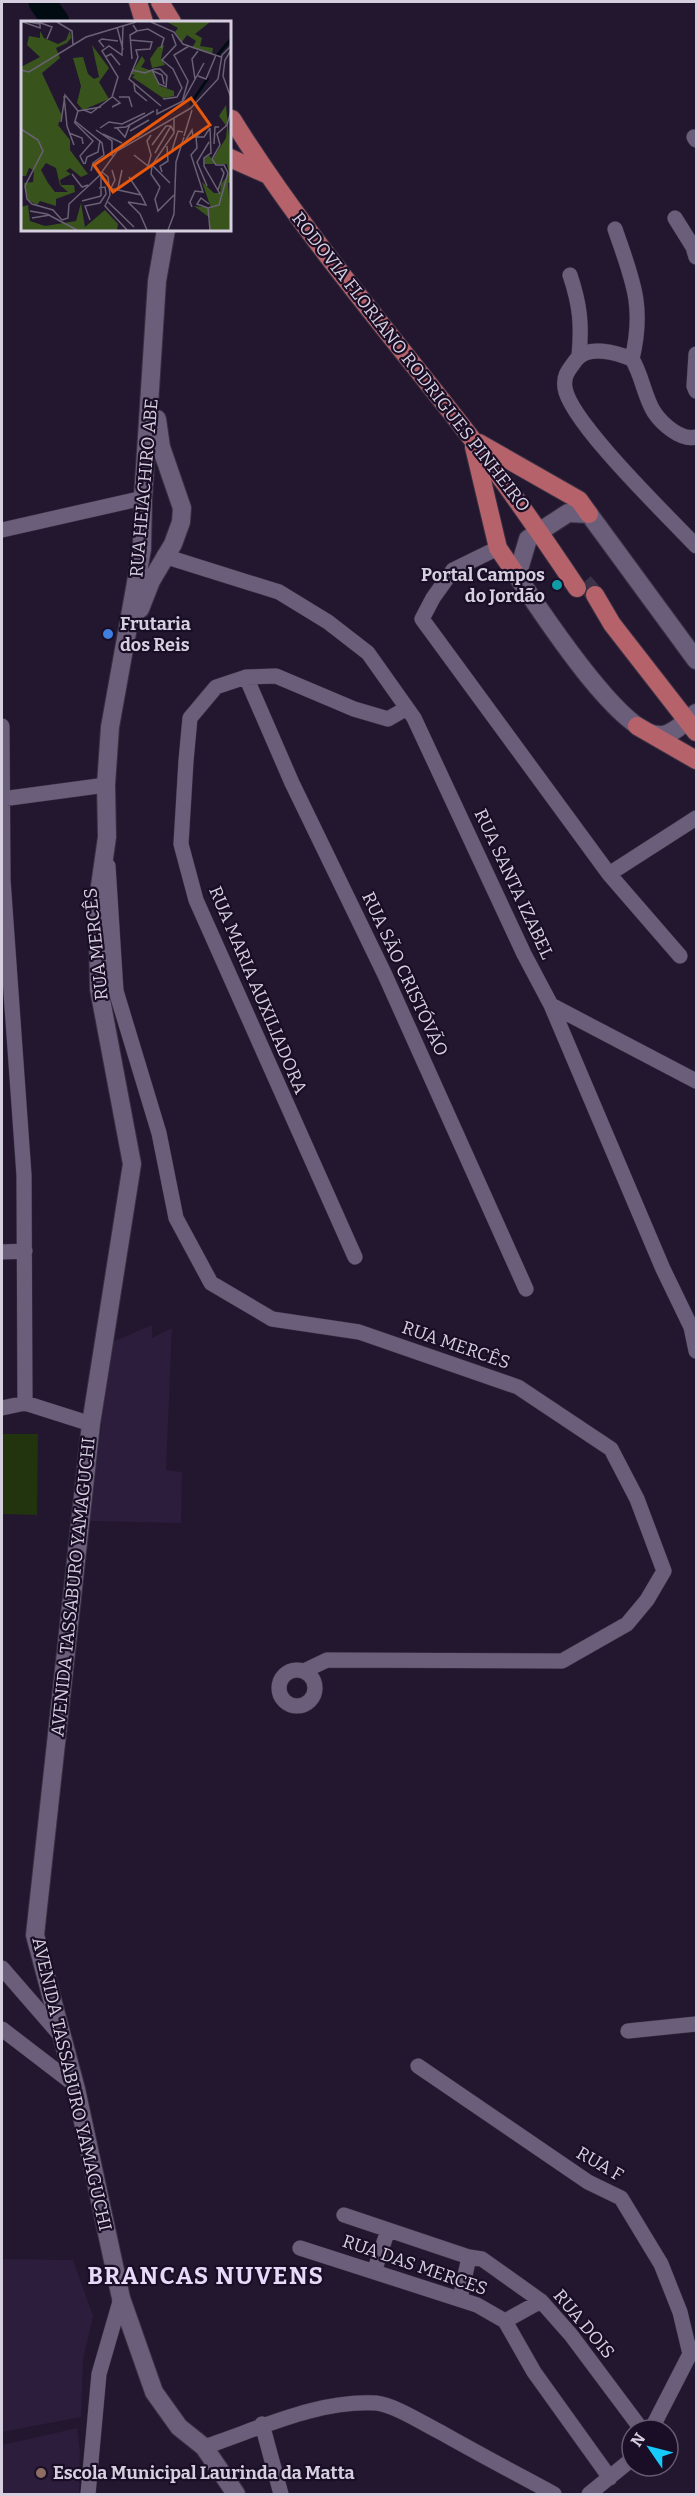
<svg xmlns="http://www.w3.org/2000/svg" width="698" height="2496" font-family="Bitter,serif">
	<rect width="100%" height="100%" fill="#22172f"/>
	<path fill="#2b1d3b" d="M152,1325V1338L172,1328L166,1470L182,1472L181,1523L89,1521L112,1342Z
		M2,2259L73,2260L93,2316L83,2360L81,2417L2,2432Z
		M77,2428L80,2452L79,2494H2V2445Z"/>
	<path fill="#21340d" d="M2,1434H38L37,1515L2,1514Z"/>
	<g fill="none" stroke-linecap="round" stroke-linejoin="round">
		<path stroke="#000c12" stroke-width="27" d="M42,2L56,22"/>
		<path stroke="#3d3349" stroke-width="18" stroke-dasharray="18 9" stroke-linecap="butt" d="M584,582L595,595"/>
		<g stroke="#383042" stroke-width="16">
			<path id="street" d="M694,137L696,140
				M675,218L693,247L696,257
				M615,229C632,279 645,305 632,359
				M570,275C580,305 582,324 579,356
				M696,354L694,386L696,391
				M696,437C681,441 662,424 654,412C644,396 642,375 632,359C617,353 588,344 576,360C569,370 563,375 565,388C570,422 669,517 696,546
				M2,530L143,498
				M498,548L453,570L433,598L422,619L609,874L680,956
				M164,556L279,592L328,622L368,653L414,718L524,954L551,1005L663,1269L691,1327L696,1351
				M246,677L292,783L385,975L526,1289
				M2,726L3,880L24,1175L25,1403
				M2,799L106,785
				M108,866L116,991L159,1133L176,1218L211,1283L272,1319L359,1332L518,1387L611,1449L637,1499L664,1571L647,1600L627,1624L562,1661L327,1660L304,1671
				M609,874L696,818
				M551,1005L696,1081
				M2,1252L25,1251
				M355,1257L196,900L181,844L186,761L190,718L216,687L246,677L276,676L354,709L388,719L407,708
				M2,1408L25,1403L91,1424
				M279 1688a18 18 0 1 1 36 0a18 18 0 1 1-36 0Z
				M2,1968L61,2036
				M2,2029L75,2085
				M628,2031L696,2024
				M418,2066L588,2182L621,2198L661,2264L680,2312L690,2354
				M344,2215L469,2257L482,2259L541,2301L571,2335L642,2430
				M300,2248L477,2305L505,2321L534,2372L610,2478
				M374,2272L388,2230
				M460,2299L469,2257
				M505,2321L541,2301
				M262,2424L281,2494
				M651,2430L690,2354L696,2348
				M204,2447C259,2429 316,2400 376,2403C395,2405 424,2424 442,2433C479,2454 517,2474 554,2494
				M88,2494L99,2374L121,2298
				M589,2494L632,2459"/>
		</g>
		<g stroke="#383042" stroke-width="20">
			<path id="secondary" d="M166,230L157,281L143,498L142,549L110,727L106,785L107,837L100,886L98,929L99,989L132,1164L91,1424L35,1935L76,2089L121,2298L154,2392L179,2427L204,2447L236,2494
				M140,609L151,581L173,544L181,522L182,508L161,447L157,419
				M696,660L589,514L568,513L528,539L517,576C539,608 622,739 662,735C674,734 687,720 696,713"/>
		</g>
		<g stroke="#383042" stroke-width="20">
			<path id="primary" d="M138,2L144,22
				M160,2L172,22
				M232,119C302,232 390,333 472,439C509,488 543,537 577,588
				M230,158L266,174
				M479,443L579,500L589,514
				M474,447L498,548L517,576
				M595,595L612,624L696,732
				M637,726L696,760"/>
		</g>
		<use href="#street" stroke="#6a5e7a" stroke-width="15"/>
		<use href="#secondary" stroke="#6a5e7a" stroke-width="18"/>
		<use href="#primary" stroke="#b6626b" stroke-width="18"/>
	</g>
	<circle fill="#0f9aa8" stroke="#190e25" stroke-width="2" cx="557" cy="585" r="6"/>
	<circle fill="#3f7fe0" stroke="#190e25" stroke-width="2" cx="108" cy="634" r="6"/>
	<circle fill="#8d6e63" stroke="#190e25" stroke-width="2" cx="41" cy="2473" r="6"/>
	<g text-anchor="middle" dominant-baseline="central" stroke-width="4.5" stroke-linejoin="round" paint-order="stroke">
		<g font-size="18" fill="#d5cfdf" stroke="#190e25">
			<text transform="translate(411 362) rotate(52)">RODOVIA FLORIANO RODRIGUES PINHEIRO</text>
			<text transform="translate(144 488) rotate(-85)">RUA HEIACHIRO ABE</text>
			<text transform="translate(514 884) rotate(65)">RUA SANTA IZABEL</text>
			<text transform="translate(96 944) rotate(-96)">RUA MERCÊS</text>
			<text transform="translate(405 974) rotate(65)">RUA SÃO CRISTÓVÃO</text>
			<text transform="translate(258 990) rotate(67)">RUA MARIA AUXILIADORA</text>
			<text transform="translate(456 1345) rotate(19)">RUA MERCÊS</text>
			<text transform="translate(73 1587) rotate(-84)">AVENIDA TASSABURO YAMAGUCHI</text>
			<text transform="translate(72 2084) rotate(77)">AVENIDA TASSABURO YAMAGUCHI</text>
			<text transform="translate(600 2164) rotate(30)">RUA F</text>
			<text transform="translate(415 2265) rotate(19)">RUA DAS MERCES</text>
			<text transform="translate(584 2324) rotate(50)">RUA DOIS</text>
		</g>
		<g font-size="18" font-weight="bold" fill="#d5cfdf" stroke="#190e25" text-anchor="start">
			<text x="545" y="575" text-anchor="end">Portal Campos<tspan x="545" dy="21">do Jordão</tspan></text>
			<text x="120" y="624">Frutaria<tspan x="120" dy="21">dos Reis</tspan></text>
			<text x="53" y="2473">Escola Municipal Laurinda da Matta</text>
		</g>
		<g font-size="24" font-weight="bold" letter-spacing="1.5" fill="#e6d9f9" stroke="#190e25">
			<text x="206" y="2276">BRANCAS NUVENS</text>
		</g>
	</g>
	<g transform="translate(21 21)">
		<rect width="210" height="210" fill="#22172f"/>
		<path d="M146,1H189L174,13L181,17L179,25L192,27L191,33L171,27L175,20L166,14L161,21L154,11L157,7ZM49,9L50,17L46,22L35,27L39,37L21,52L41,95L37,104L49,119V129L67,153L60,156L49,147L45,150L50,153L39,159L40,164H53L54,171L35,178V185L19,180L16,184L7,179L3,162L12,161L13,149L8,147L5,155H0V46L19,36L6,24L8,15L19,17V10L23,17L37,23L45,19ZM25,142L35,147L39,164L47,171H34L27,162L20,149ZM71,24L88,47L78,61L88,78L62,89L56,82L60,65L52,37L62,36L67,53L73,58L78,56ZM143,24L140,37L144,44L131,47L129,38L137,26ZM121,35L124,40L120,46L131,50L139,65L153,70V75L142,77L111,56L114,54L110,53ZM205,84L210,137V162H207L210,209H188L189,197L173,185L190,187L181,161L193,172H199L200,163L208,153L206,143H183L184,137L188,134L191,139L205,117L206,106L198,95ZM60,182L64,206L84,189L97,203L96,209H0V186L7,184L9,200L24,205L55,200Z" fill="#38541c" fill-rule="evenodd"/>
		<path fill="none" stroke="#000c12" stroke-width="3" d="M195,36L210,18M169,84L187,57"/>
		<path fill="none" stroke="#6a6175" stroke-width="1.5" d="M2,1L19,7V3L8,1M17,1L31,6L26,18M36,1L51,10L52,24M130,1L153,11L162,23L200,36M112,4L116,10L127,8L143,17L140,27M96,6L102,29M109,19L131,21L129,28L115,29L117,36L108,58L140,85M83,26L78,20L81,18L97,20M210,29L204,39L202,55L210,77M84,36L90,33L99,44M111,38L109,14L116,10M0,49L8,51L65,16L115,1M111,49L124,52L126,51L131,49L134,48H139L146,55L145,66L138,63L131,49M132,50L141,54L143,63M177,55L185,58L195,34M174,58L171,38L177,30M113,63L114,70L126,80M43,75L46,105L53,124M98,76H108L111,86M142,78L156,76L161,67L152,48L141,39L155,24L151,13M161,81L167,60L153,34L168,25M91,86L99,82L92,76M170,87L197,58L201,34L210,25M136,88V93L162,80L183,42M63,89L70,92L91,76L97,56L81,30L88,25L101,34L102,5M40,101L44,74L57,90M53,101L72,120L59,135L63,143M79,107L88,101L101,103L124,92M93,107L105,106L133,90M96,107L104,116L109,103M189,107L190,133M0,108L17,119L22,130L4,165L6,178L11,183L32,189L41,199M75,109L91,120V135M109,110L128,99M48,112L61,117L62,123M82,113L101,122M163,115L171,89M116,116L149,91M163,122L171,109L172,116H183L189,107M193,123L194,106H198M131,124L145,105H150L153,111M151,129L157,110L162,111M94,131L115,115M134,132L150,105M190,132L183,137V145L199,173M113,134L127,145L130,134L126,120L130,114M64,143L66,136L77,131L79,119M131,144L153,112V97M131,144L149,162M131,145L130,153L139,166M70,150L72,142L83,134L81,122L54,100L57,90L80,86M81,151L87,156L89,174L84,185L106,209M141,151L139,145L147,140L146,125M51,153L61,166L67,164M108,156L120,174M186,165L176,141L188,121M139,166L134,178L137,190L153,174M88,167L120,174L125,184L107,181M90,167L94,159L91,149M97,167L101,149M197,169L203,152L200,147M80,175V156M61,180L80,175M87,181L113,206M107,181L119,193L126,209M188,183L180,177L176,183L187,187L198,184L207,152L203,144H195L191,138L199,124L196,113L206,104L210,90M171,186L169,181L174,170L182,171L170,134L176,127L175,116L180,111M187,187L189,209M9,190L26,193L56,209M11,197L29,194M41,199L47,197L48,183L78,155L96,130L170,87M69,199L64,185L79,182L85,173L84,166L78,167M147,209L153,193L155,141L163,116"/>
		<path fill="#e8590c" fill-opacity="0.15" stroke="#e8590c" stroke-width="3" d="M170,77L189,104L92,171L73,144Z"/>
		<rect width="210" height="210" fill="none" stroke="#d5cfdf" stroke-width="3"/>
	</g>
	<rect width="698" height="2496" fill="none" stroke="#d5cfdf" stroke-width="6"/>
	<g transform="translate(650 2448) rotate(305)"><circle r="28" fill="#190e25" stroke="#645b6f" stroke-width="1.5"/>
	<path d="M0-4.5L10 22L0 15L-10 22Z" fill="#16cafb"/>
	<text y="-9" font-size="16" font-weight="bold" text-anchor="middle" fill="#d5cfdf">N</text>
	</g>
</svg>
